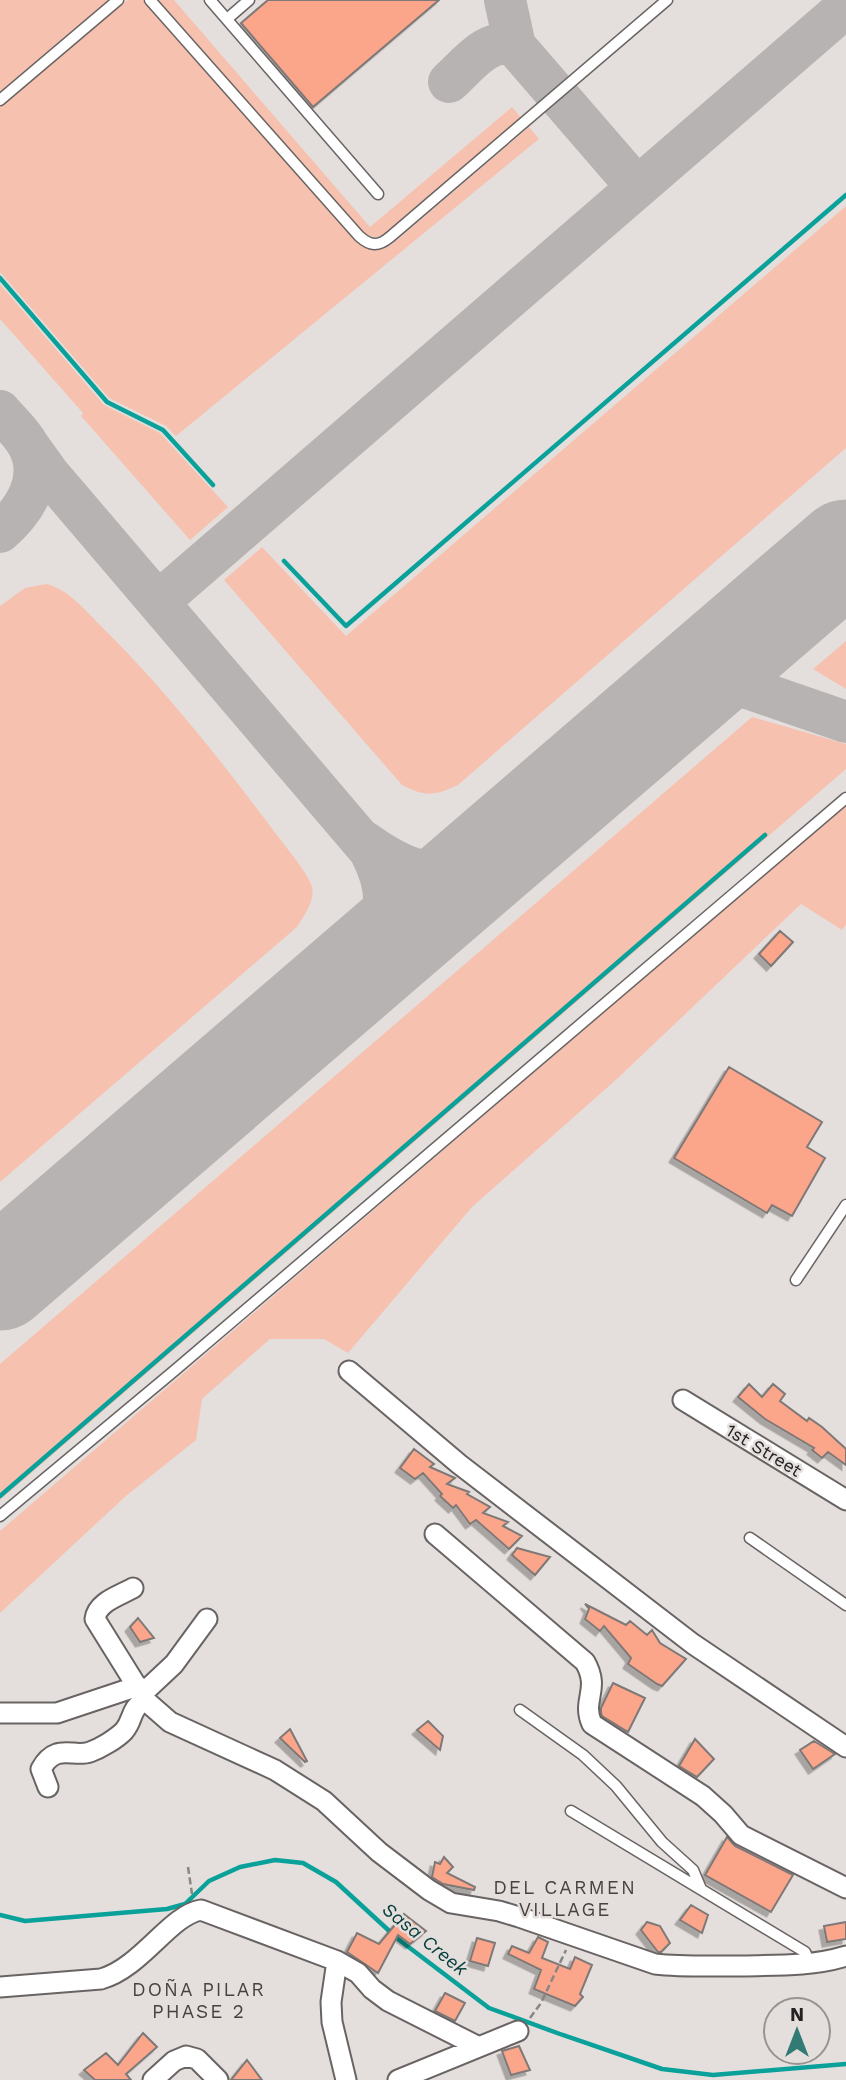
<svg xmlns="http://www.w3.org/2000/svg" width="846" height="2080" font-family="'Work Sans',sans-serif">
	<defs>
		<filter id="shadow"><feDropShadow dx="-4.5" dy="4.5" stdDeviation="0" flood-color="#0004"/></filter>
	</defs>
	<rect width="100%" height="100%" fill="#e4dfdd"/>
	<path fill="#f7c1b0" d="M0,0H110L0,92Z
		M129,0H142L150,6L361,245C372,252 379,250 390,246L529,127L539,139L176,436L166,426L109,398L0,272V107L123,2Z
		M158,0H174L370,227L512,107L522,119L384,234L377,237L367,236Z
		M846,206V448L458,785C434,796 425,797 402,785L224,580L262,547L346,636Z
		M0,284L104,405L160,433L228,507L190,540L81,416L83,413L0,319Z
		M46,584C68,589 84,609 100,625C164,688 219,758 273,830C282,842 309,874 312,887C315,902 304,915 297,927L0,1182V606L25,588Z
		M846,641V689L813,669Z
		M752,717L846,744V769L0,1500V1364Z
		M846,804V925L842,930L801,904L618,1078L472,1207L348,1353L324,1339H270L202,1399L196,1440L127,1495L0,1613V1531Z"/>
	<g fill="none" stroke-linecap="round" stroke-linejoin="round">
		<path stroke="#09a199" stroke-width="4.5" d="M0,278L107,402L163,430L213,485
			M284,561L346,626L846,195
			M0,1496L765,835
			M0,1915L25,1921L167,1909L185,1904L209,1881L240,1867L275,1860L303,1863L336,1882L398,1939L489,2008L560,2034L662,2069L713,2075L846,2064"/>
		<path stroke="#b7b3b2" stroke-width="42" d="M505,0L515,46L637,187
			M449,82C466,67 489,35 515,46
			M0,411C9,422 22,433 28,445C46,479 25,510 0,532
			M28,445L48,473L370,851C396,901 384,927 357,972
			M158,602L846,7
			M704,673L846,722
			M365,842C410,874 431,879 484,862"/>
		<path stroke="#b7b3b2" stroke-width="103" d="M0,1279L846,551"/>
	</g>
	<path fill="#fba58a" stroke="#7e7977" stroke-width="2" filter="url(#shadow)" d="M268,0H439L313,107L241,23Z
		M780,931L793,942L771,966L759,954Z
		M729,1067L822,1122L807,1147L825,1158L792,1216L772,1205L767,1213L674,1158Z
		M749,1384L762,1397L773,1384L785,1394L780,1401L807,1421L809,1418L822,1427L846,1449V1465L828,1452L822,1458L812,1450L814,1448L765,1419L738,1397Z
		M414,1449L434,1464L430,1467L455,1478L447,1484L469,1492L467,1494L490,1507L483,1513L508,1522L503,1526L522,1536L509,1549L476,1520L470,1524L456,1505L453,1508L440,1496L442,1494L423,1473L415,1479L400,1468Z
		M517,1548L550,1557L535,1575L512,1555Z
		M585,1604L626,1625L630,1621L647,1635L652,1630L660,1643L686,1659L662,1686L657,1684L628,1664L631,1658L604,1626L600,1631L585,1619L589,1609Z
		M138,1618L154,1638L140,1642L130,1627Z
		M613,1683L645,1698L628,1732L602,1716L601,1713V1708Z
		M428,1721L443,1736L440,1750L417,1730Z
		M290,1729L307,1761L305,1762L280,1738Z
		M695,1739L714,1759L697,1777L679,1766Z
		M814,1741L835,1754L813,1769L800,1750Z
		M727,1837L735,1846L793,1875L771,1912L705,1875Z
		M444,1857L453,1867L447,1873L475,1887L474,1890L443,1884L432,1877L435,1862L440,1864Z
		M691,1905L708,1915L702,1933L680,1920Z
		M404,1914L426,1931L410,1944L398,1935L378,1973L347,1952L357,1933L379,1944Z
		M647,1922L660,1926L670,1943L661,1952H658L641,1930Z
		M846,1922V1939L827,1942L824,1926Z
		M538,1937L548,1942L542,1958L570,1969L575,1957L592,1965L580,1994L583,1997L575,2006L534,1989L541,1970L508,1954L512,1946L529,1953Z
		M477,1938L495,1943L488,1966L470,1961Z
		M445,1993L465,2003L455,2021L435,2011Z
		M143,2033L157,2047L126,2074L131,2080H95L84,2070L106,2053L118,2065Z
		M519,2046L530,2070L511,2075L502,2051Z
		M247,2060L262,2080H231Z"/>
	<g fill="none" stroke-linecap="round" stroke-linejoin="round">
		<g stroke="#696463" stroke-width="13">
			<path id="service" d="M150,0L359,236C370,246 378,247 390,237L667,0
				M210,0L378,194
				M227,19L249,0
				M0,100L118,0
				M796,1280L846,1205
				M0,1516L174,1371L846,798
				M750,1538L846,1605
				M520,1710L583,1755L616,1786L662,1842L693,1870L701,1889
				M571,1811L805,1952L810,1963"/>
		</g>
		<g stroke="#696463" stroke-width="23">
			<path id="minor" d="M349,1371L459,1464L693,1644L846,1747
				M683,1400L846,1500
				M435,1534L585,1662C601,1690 581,1700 592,1724L703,1796L723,1814L741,1835L846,1888
				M133,1588C119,1596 97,1602 95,1619L146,1701L170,1722L275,1770L324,1801L379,1852L429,1890L451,1903L499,1911L519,1917L655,1964C682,1967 710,1966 737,1966C774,1965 810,1967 846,1956
				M142,1694L174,1664L207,1619
				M0,1713H57L138,1686
				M48,1787L41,1769C56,1742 73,1758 90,1752C101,1748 116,1739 124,1731C134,1719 129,1711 145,1699
				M337,1961L331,2002L332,2022L346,2080
				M0,1987L101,1979C141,1968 170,1915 201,1910L337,1961L358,1973L372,1989L388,2001L477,2046
				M153,2080L174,2061L186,2056L197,2059L218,2080
				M398,2080L518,2031"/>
		</g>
		<path stroke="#8a8685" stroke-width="2.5" stroke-dasharray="7 3.5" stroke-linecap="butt" d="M188,1867L192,1894
			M530,2018L541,2003L566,1950"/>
		<use href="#service" stroke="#fff" stroke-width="10"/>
		<use href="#minor" stroke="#fff" stroke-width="19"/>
	</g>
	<g text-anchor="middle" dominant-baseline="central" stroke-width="5" stroke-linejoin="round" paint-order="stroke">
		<g font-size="18" fill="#232121" stroke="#e4dfdd">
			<text transform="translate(764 1450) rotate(31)">1st Street</text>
		</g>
		<g font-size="19" letter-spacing="2" fill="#474241" stroke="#e4dfdd">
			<text x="565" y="1887">DEL CARMEN<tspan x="565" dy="22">VILLAGE</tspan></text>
			<text x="199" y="1989">DOÑA PILAR<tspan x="199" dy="22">PHASE 2</tspan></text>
		</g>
		<g font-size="19" font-style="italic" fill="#023d3a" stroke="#e4dfdd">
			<text transform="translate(425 1939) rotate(39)">Sasa Creek</text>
		</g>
	</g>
	<g transform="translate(797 2031)"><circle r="33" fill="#e4dfdd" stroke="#979392" stroke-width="2"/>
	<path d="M0-5L12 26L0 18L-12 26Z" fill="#327a74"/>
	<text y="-10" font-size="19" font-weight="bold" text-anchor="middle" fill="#232121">N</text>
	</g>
</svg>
